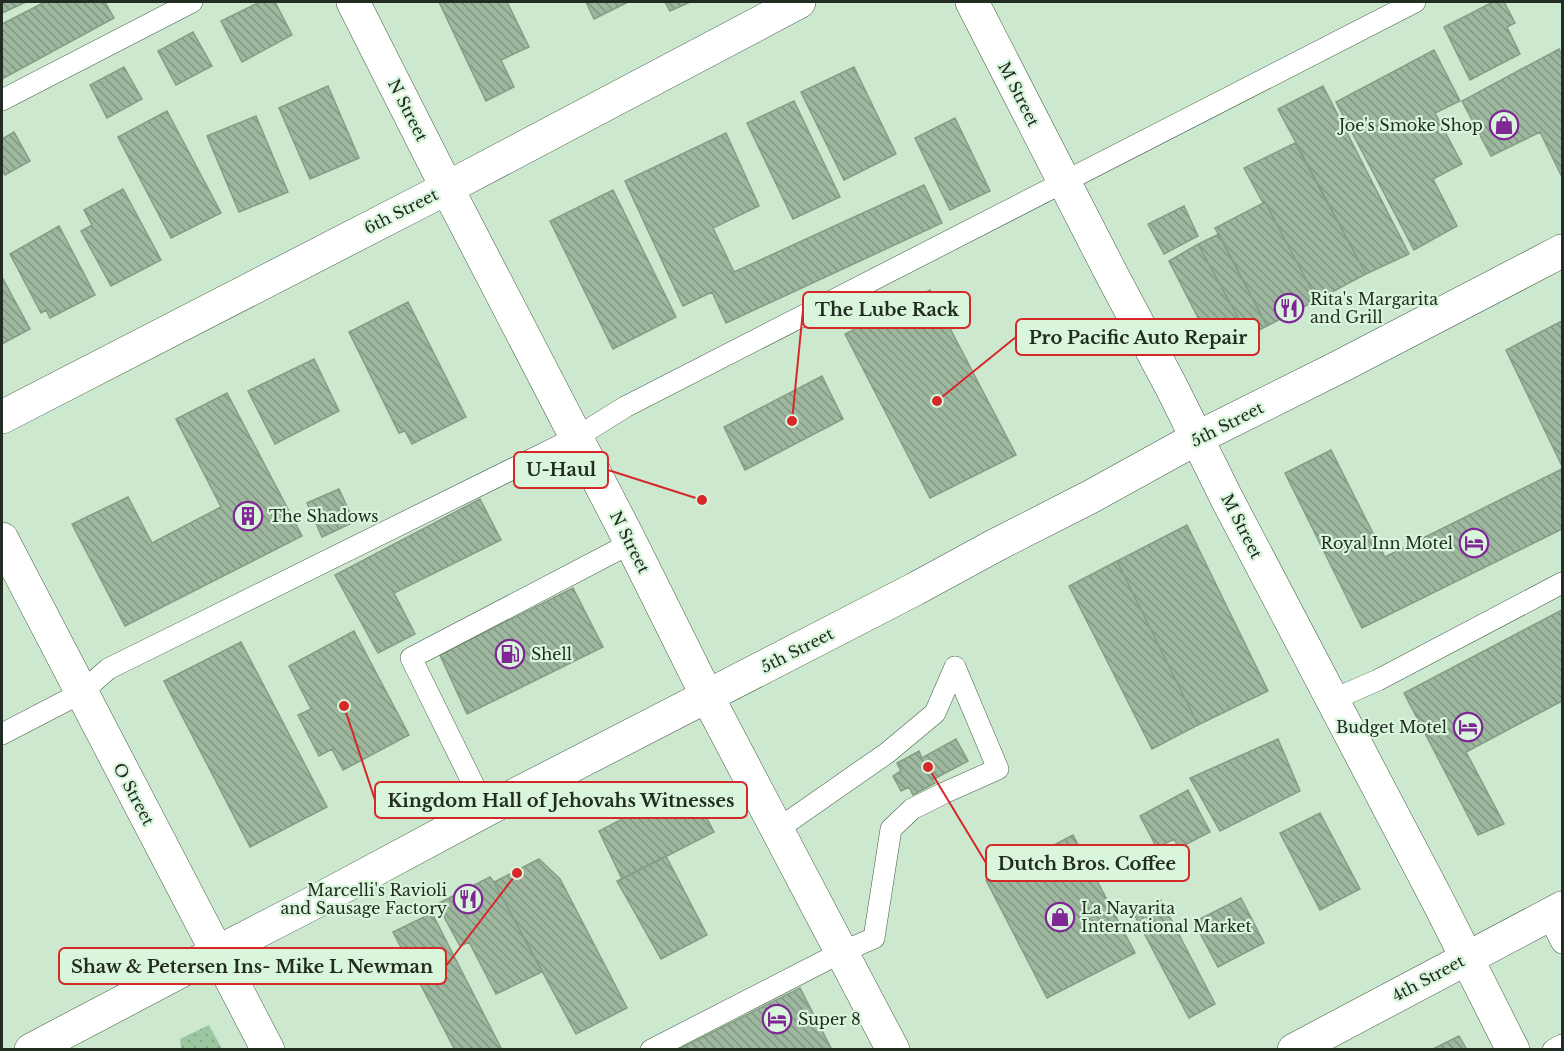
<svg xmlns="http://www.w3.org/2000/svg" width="1564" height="1051" font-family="'Libre Baskerville',serif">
	<defs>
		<pattern id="grass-dots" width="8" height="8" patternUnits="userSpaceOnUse" patternTransform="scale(1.5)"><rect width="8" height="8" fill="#9cc69f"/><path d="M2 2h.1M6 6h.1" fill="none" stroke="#86aa89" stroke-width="1.8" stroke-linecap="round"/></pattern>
		<pattern id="building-back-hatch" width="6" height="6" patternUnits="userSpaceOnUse" patternTransform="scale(1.5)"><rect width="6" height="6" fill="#9db89f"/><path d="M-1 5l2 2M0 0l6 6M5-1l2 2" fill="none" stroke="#809681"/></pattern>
	</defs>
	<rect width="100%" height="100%" fill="#cce8ce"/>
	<path fill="url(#grass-dots)" d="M209,1025L222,1049H181L180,1039Z"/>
	<path fill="url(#building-back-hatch)" stroke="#849e86" stroke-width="1.5" d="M2,2H26L2,13Z
		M45,2H105L114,18L2,79V24Z
		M260,2H275L292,35L242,62L221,21Z
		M439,2H507L529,47L501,60L514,87L486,101Z
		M586,2H628L594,19Z
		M665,2H690L670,11Z
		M1493,2H1504L1515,23L1507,27L1520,54L1470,80L1444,27Z
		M193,32L212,66L176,85L158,51Z
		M1559,49L1562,55V177L1540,132L1491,156L1462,101Z
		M1434,50L1460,101L1435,113L1462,164L1433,179L1457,226L1414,250L1336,102Z
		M124,67L142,99L107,118L90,85Z
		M854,67L896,154L844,180L801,92Z
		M328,86L359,158L310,179L279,108Z
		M1323,86L1409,254L1366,274L1278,109Z
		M794,101L840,197L793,219L747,123Z
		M167,111L221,213L171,238L118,137Z
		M256,116L288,192L239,212L207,136Z
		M955,118L990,191L950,210L915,138Z
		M14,132L30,161L5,175L2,169V139Z
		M726,133L759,206L713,228L734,272L924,185L942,223L726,323L712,292L683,306L625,181Z
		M1295,143L1366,274L1317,300L1265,202L1263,203L1244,168Z
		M123,189L161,260L111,286L81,231L92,225L84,210Z
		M613,190L676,317L613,349L550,221Z
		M1265,202L1317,300L1267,326L1215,228Z
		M1184,206L1198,236L1164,254L1148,224Z
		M59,226L95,295L50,318L46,310L41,313L10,254Z
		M1219,234L1267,326L1248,336L1198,244Z
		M1198,244L1248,336L1215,351L1169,261Z
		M2,277L30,329L2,344Z
		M930,290L1016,455L930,498L845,334Z
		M408,302L466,417L412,444L405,431L399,433L349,332Z
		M1562,321V466L1506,350Z
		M314,359L339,411L275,444L248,391Z
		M822,376L843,419L745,470L724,427Z
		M227,393L302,536L125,626L72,524L128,497L152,543L221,507L176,419Z
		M1331,450L1385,557L1562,469V529L1362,628L1285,473Z
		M339,489L354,522L322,537L307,503Z
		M480,499L501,540L394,593L415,634L378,653L335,575Z
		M1187,525L1268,691L1198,725L1117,561Z
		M1117,561L1198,725L1152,749L1069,586Z
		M573,588L603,647L467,714L440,655Z
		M1562,610V701L1466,752L1504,824L1478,835L1404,693Z
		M354,631L409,735L343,770L332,749L319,756L298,715L311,709L289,666Z
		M241,642L327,807L250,847L164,681Z
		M956,739L968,761L932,780L935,783L913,795L909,787L901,791L893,776L901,771L897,763L919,751L922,758Z
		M1278,739L1300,791L1220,831L1190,778Z
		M689,784L714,832L622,879L599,831Z
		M1188,790L1210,832L1179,848L1174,839L1157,848L1140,816Z
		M1320,813L1360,889L1320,910L1280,833Z
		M1073,835L1135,953L1047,998L986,880Z
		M666,856L707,935L661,959L617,881Z
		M539,859L560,879L627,1008L576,1034L494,882Z
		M490,877L494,882L542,972L496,994L469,942L460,946L437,904Z
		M1241,898L1264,943L1218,967L1194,922Z
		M1161,900L1215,1004L1189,1018L1134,914Z
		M432,913L502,1050H455L393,932Z
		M800,988L832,1050H677Z
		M1459,1036L1467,1050H1431Z"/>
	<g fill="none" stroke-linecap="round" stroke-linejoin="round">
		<g stroke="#465e48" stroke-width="22">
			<path id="service" d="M2,100L192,2
				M1332,700L1378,680L1562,583
				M2,734L81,693L108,669L577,437L625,407L1415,2
				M486,810L411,658L631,543
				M778,829L887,753L935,713L955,667
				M1548,916L1562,943
				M651,1050L842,952L874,938L891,829L912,809L944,793L998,769L955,667
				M1553,1050L1562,1045"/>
		</g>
		<g stroke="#465e48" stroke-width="34">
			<path id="minor" d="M353,2L447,188L631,543L707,696L893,1050
				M972,2L1112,275L1172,388L1227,499L1440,905L1513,1050
				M2,539L268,1050"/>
		</g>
		<g stroke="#465e48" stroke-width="34">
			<path id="tertiary" d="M2,417L447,188L799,2"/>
		</g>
		<g stroke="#465e48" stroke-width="34">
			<path id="trunk" d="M31,1050L181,971L309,905L486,810L915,589L994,546L1092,496L1197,438L1339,367L1562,251
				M1294,1050L1562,908"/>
		</g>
		<use href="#service" stroke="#fff" stroke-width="21"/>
		<use href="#minor" stroke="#fff" stroke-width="33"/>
		<use href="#tertiary" stroke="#fff" stroke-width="33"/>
		<use href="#trunk" stroke="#fff" stroke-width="33"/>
	</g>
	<defs>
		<g id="shop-ring" transform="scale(1.5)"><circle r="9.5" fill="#d9f5db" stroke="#7f2795" stroke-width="1.5"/><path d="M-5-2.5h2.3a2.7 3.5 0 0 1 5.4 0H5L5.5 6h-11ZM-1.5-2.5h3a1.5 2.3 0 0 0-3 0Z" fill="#7f2795"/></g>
		<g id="restaurant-ring" transform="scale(1.5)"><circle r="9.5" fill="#d9f5db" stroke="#7f2795" stroke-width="1.5"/><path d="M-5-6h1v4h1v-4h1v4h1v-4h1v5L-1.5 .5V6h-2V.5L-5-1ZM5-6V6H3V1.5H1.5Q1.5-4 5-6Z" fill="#7f2795"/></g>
		<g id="building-ring" transform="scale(1.5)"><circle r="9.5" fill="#d9f5db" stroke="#7f2795" stroke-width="1.5"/><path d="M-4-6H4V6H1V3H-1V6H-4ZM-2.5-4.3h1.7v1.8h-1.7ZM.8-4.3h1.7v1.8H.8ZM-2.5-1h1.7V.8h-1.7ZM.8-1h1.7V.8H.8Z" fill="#7f2795"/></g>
		<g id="hotel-ring" transform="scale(1.5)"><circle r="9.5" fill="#d9f5db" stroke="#7f2795" stroke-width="1.5"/><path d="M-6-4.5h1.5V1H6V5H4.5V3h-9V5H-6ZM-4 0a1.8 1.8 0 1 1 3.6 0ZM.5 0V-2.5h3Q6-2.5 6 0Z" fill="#7f2795"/></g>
		<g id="fuel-ring" transform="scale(1.5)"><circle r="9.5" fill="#d9f5db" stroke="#7f2795" stroke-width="1.5"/><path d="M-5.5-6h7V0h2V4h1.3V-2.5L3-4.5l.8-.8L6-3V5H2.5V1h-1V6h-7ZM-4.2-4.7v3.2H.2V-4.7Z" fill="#7f2795"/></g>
	</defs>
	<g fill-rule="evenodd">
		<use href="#shop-ring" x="1504" y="125"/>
		<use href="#restaurant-ring" x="1289" y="308"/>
		<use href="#building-ring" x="248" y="516"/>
		<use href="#hotel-ring" x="1474" y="543"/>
		<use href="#fuel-ring" x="510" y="654"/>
		<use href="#hotel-ring" x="1468" y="727"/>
		<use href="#restaurant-ring" x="468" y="899"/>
		<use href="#shop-ring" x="1060" y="917"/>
		<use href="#hotel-ring" x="777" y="1019"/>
	</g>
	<g text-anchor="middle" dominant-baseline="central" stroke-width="4.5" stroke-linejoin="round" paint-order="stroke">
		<g font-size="16" fill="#222c22" stroke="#d9f5db">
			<text transform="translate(1019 94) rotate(63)">M Street</text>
			<text transform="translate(408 110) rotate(63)">N Street</text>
			<text transform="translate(401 211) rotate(-27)">6th Street</text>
			<text transform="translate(1227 424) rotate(-27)">5th Street</text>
			<text transform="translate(1242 526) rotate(63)">M Street</text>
			<text transform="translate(630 542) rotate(63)">N Street</text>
			<text transform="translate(797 650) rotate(-27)">5th Street</text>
			<text transform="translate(134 794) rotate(62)">O Street</text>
			<text transform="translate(1428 978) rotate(-28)">4th Street</text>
		</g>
		<g font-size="16" fill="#222c22" stroke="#d9f5db" text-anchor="start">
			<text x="1483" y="125" text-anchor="end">Joe's Smoke Shop</text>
			<text x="1310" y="299">Rita's Margarita<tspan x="1310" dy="18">and Grill</tspan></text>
			<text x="269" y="516">The Shadows</text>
			<text x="1453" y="543" text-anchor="end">Royal Inn Motel</text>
			<text x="531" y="654">Shell</text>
			<text x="1447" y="727" text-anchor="end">Budget Motel</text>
			<text x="447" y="890" text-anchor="end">Marcelli's Ravioli<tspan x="447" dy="18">and Sausage Factory</tspan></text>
			<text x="1081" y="908">La Nayarita<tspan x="1081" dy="18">International Market</tspan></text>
			<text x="798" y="1019">Super 8</text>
		</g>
	</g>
	<path fill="none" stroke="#d62828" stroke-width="2" d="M792 421L803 310M937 401L1016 337M702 500L608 470M344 706L375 800M928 767L986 863M517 873L446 966"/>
	<g fill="#d62828" stroke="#d9f5db" stroke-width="2">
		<circle cx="792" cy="421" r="6"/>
		<circle cx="937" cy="401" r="6"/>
		<circle cx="702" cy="500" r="6"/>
		<circle cx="344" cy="706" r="6"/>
		<circle cx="928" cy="767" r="6"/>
		<circle cx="517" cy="873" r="6"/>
	</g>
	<g fill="#d9f5db" stroke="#d62828" stroke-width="2">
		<rect x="803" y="292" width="167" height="36" rx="6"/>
		<rect x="1016" y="319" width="243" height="36" rx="6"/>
		<rect x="514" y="452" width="94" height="36" rx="6"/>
		<rect x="375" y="782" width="372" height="36" rx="6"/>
		<rect x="986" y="845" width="203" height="36" rx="6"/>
		<rect x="59" y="948" width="387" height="36" rx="6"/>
	</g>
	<g font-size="18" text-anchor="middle" font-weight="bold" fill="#222c22">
		<text x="887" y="316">The Lube Rack</text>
		<text x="1138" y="344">Pro Pacific Auto Repair</text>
		<text x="561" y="476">U-Haul</text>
		<text x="561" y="807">Kingdom Hall of Jehovahs Witnesses</text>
		<text x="1087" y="870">Dutch Bros. Coffee</text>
		<text x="252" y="973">Shaw &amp; Petersen Ins- Mike L Newman</text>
	</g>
	<rect width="1564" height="1051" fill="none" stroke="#222c22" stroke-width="6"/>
</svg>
